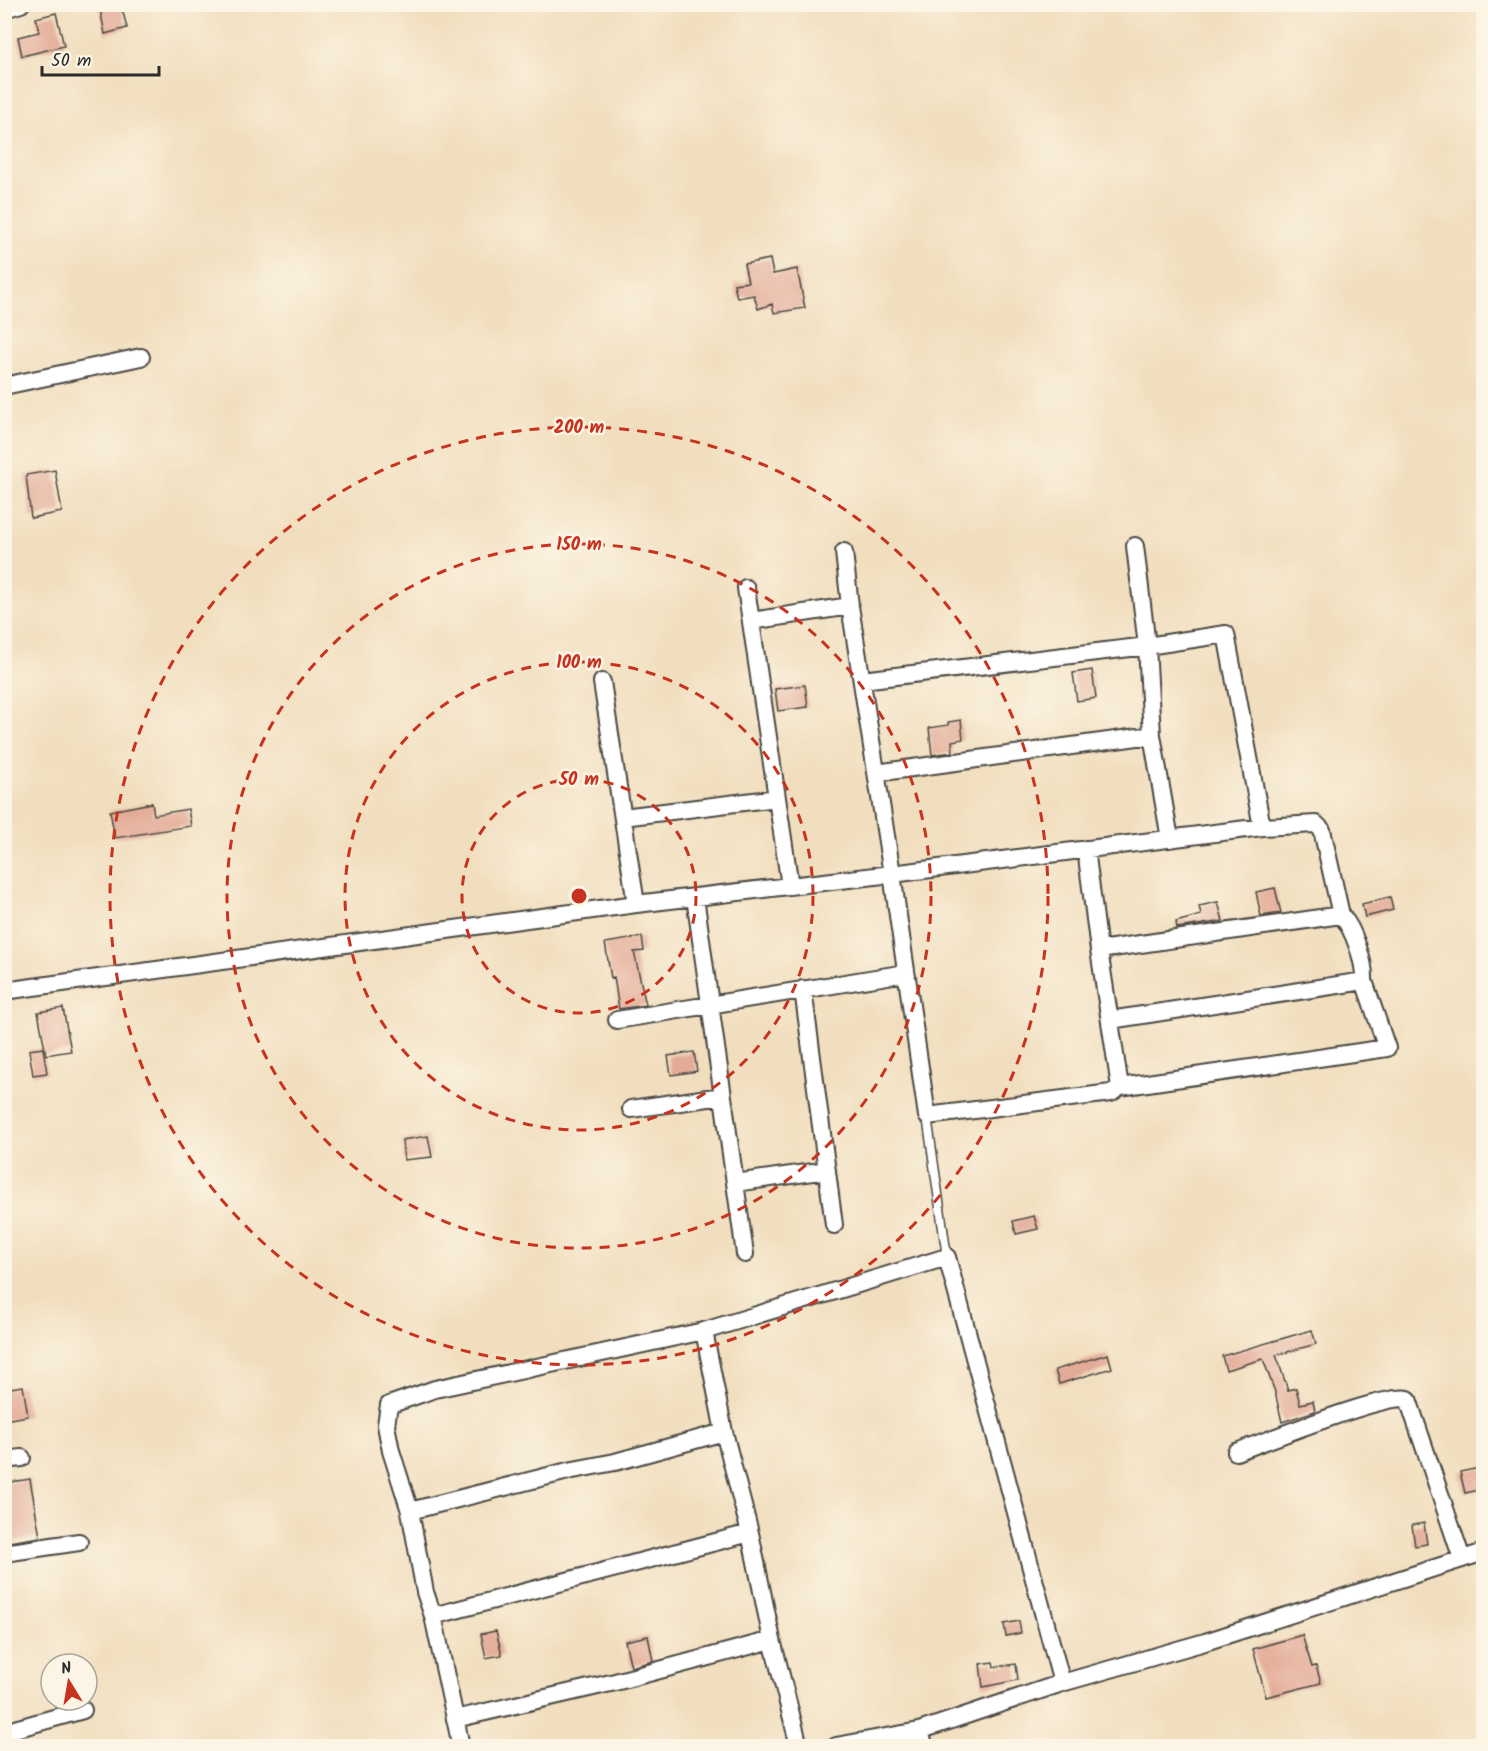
<svg xmlns="http://www.w3.org/2000/svg" width="1488" height="1751" font-family="Kalam,sans-serif">
	<rect width="100%" height="100%" fill="#fcf5e5"/>
	<filter id="ink" filterUnits="userSpaceOnUse"><feTurbulence type="fractalNoise" baseFrequency=".0167" numOctaves="2"/><feDisplacementMap in="SourceGraphic" scale="12" xChannelSelector="R" yChannelSelector="G"/><feConvolveMatrix kernelMatrix="1 2 1 2 8 2 1 2 1" color-interpolation-filters="sRGB"/></filter>
	<filter id="wash" filterUnits="userSpaceOnUse"><feTurbulence type="fractalNoise" baseFrequency=".008" numOctaves="4" result="noise"/><feDisplacementMap in="SourceGraphic" scale="24" xChannelSelector="R" yChannelSelector="G"/><feGaussianBlur stdDeviation="1.35" result="paint"/><feColorMatrix in="noise" values="0 0 0 0 0 0 0 0 0 0 0 0 0 0 0 0 0 1.4 0 .05"/><feComposite in="paint" operator="in"/></filter>
	<g filter="url(#wash)">
		<rect width="100%" height="100%" fill="#f1debe"/>
		<g id="blocks">
			<path fill="#e3ab97" d="M99,4H121L127,28L105,34Z
				M56,13L64,46L22,56L18,37L39,32L36,18Z
				M770,259L773,274L797,269L805,308L774,313L772,304L758,309L754,295L737,298L734,284L748,282L744,264Z
				M55,470L62,512L31,518L26,475Z
				M1092,670L1096,698L1077,701L1073,673Z
				M805,685L808,707L778,711L775,689Z
				M961,720L963,739L952,741L953,752L932,755L929,728L949,725L948,722Z
				M152,803L154,815L188,809L191,826L115,838L110,811Z
				M1275,888L1281,913L1261,916L1256,892Z
				M1390,897L1393,910L1365,917L1362,904Z
				M1218,902L1223,921L1177,928L1176,922L1201,915L1199,906Z
				M642,937L644,951L634,952L646,1005L619,1009L614,977L611,978L605,943Z
				M63,1008L71,1051L46,1055L38,1012Z
				M43,1048L47,1073L33,1075L29,1050Z
				M694,1052L697,1071L671,1075L668,1056Z
				M428,1136L432,1157L404,1160L402,1140Z
				M1034,1216L1038,1229L1016,1234L1013,1221Z
				M1312,1330L1316,1344L1276,1355L1288,1390L1296,1388L1300,1404L1313,1401L1315,1411L1282,1422L1275,1392L1263,1359L1226,1370L1222,1356Z
				M1108,1354L1112,1368L1059,1384L1055,1370Z
				M23,1386L28,1416L4,1420V1389Z
				M1484,1467V1489L1465,1493L1460,1472Z
				M30,1479L40,1537L9,1542L4,1513V1483Z
				M1424,1523L1427,1544L1415,1546L1412,1525Z
				M1019,1621L1021,1633L1006,1636L1004,1624Z
				M496,1631L502,1655L486,1658L481,1634Z
				M1302,1635L1312,1667L1316,1666L1321,1683L1266,1697L1253,1649Z
				M648,1636L653,1661L631,1667L625,1641Z
				M993,1662L994,1667L1016,1664L1018,1680L983,1687L980,1664Z"/>
		</g>
	</g>
	<g filter="url(#ink)">
		<use href="#blocks" fill-opacity="0" stroke="#494641" stroke-width="1.5"/>
		<g fill="none" stroke-linecap="round" stroke-linejoin="round">
			<g stroke="#494641" stroke-width="11">
				<path id="service" d="M927,1116L947,1257"/>
			</g>
			<g stroke="#494641" stroke-width="20">
				<path id="minor" d="M4,9L21,4
					M4,386L141,357
					M1135,546L1147,646L1152,735L1170,839
					M746,588L790,886
					M751,621L850,606
					M862,680L1147,646L1226,634L1262,827
					M602,682L636,904
					M876,773L1152,735
					M623,817L777,798
					M1086,849L1099,950L1120,1087
					M695,897L745,1254
					M1099,950L1341,915
					M803,989L834,1225
					M4,991L636,904L892,874L927,1116L1111,1093L1120,1087L1387,1048L1364,981C1365,963 1354,929 1341,915L1322,830L1316,824L1262,827L892,874L850,606L844,552
					M617,1020L906,973
					M1110,1020L1364,981
					M631,1109L722,1096
					M735,1183L827,1170
					M704,1331L724,1432L750,1533L772,1640L799,1746
					M1236,1452C1265,1442 1386,1392 1408,1399L1462,1559
					M4,1460L22,1458
					M410,1511L568,1471L615,1462L724,1432
					M4,1553L79,1542
					M433,1616L750,1533
					M455,1719L615,1682L772,1640
					M919,1731L925,1746
					M4,1732L83,1710
					M461,1746L433,1616L425,1592L410,1511L391,1451L386,1425L389,1405L435,1389L704,1331L947,1257L1062,1683L1205,1642L1484,1552
					M836,1746L919,1731L1062,1683"/>
			</g>
			<use href="#service" stroke="#fff" stroke-width="8"/>
			<use href="#minor" stroke="#fff" stroke-width="16"/>
		</g>
	</g>
	<g fill="none" stroke="#c8321e" stroke-width="3" stroke-dasharray="10 8">
		<circle cx="579" cy="896" r="117"/>
		<circle cx="579" cy="896" r="234"/>
		<circle cx="579" cy="896" r="352"/>
		<circle cx="579" cy="896" r="469"/>
	</g>
	<circle cx="579" cy="896" r="9" fill="#c8321e" stroke="#fcf5e5" stroke-width="3"/>
	<g font-size="18" text-anchor="middle" font-weight="bold" fill="#c8321e" stroke="#fcf5e5" stroke-width="5" stroke-linejoin="round" paint-order="stroke">
		<text x="579" y="433">200 m</text>
		<text x="579" y="550">150 m</text>
		<text x="579" y="668">100 m</text>
		<text x="579" y="785">50 m</text>
	</g>
	<rect width="1488" height="1751" fill="none" stroke="#fcf5e5" stroke-width="24"/>
	<g transform="translate(69 1682) rotate(349)"><circle r="28" fill="#fcf5e5" stroke="#a8a49b" stroke-width="1.5"/>
	<path d="M0-4.5L10 22L0 15L-10 22Z" fill="#c8321e"/>
	<text y="-9" font-size="16" font-weight="bold" text-anchor="middle" fill="#2b2b2b">N</text>
	</g>
	<path d="M42 66v9h117v-9" fill="none" stroke="#2b2b2b" stroke-width="3"/>
	<text x="51" y="66" font-size="18" fill="#2b2b2b" stroke="#fcf5e5" stroke-width="4.5" paint-order="stroke">50 m</text>
</svg>
